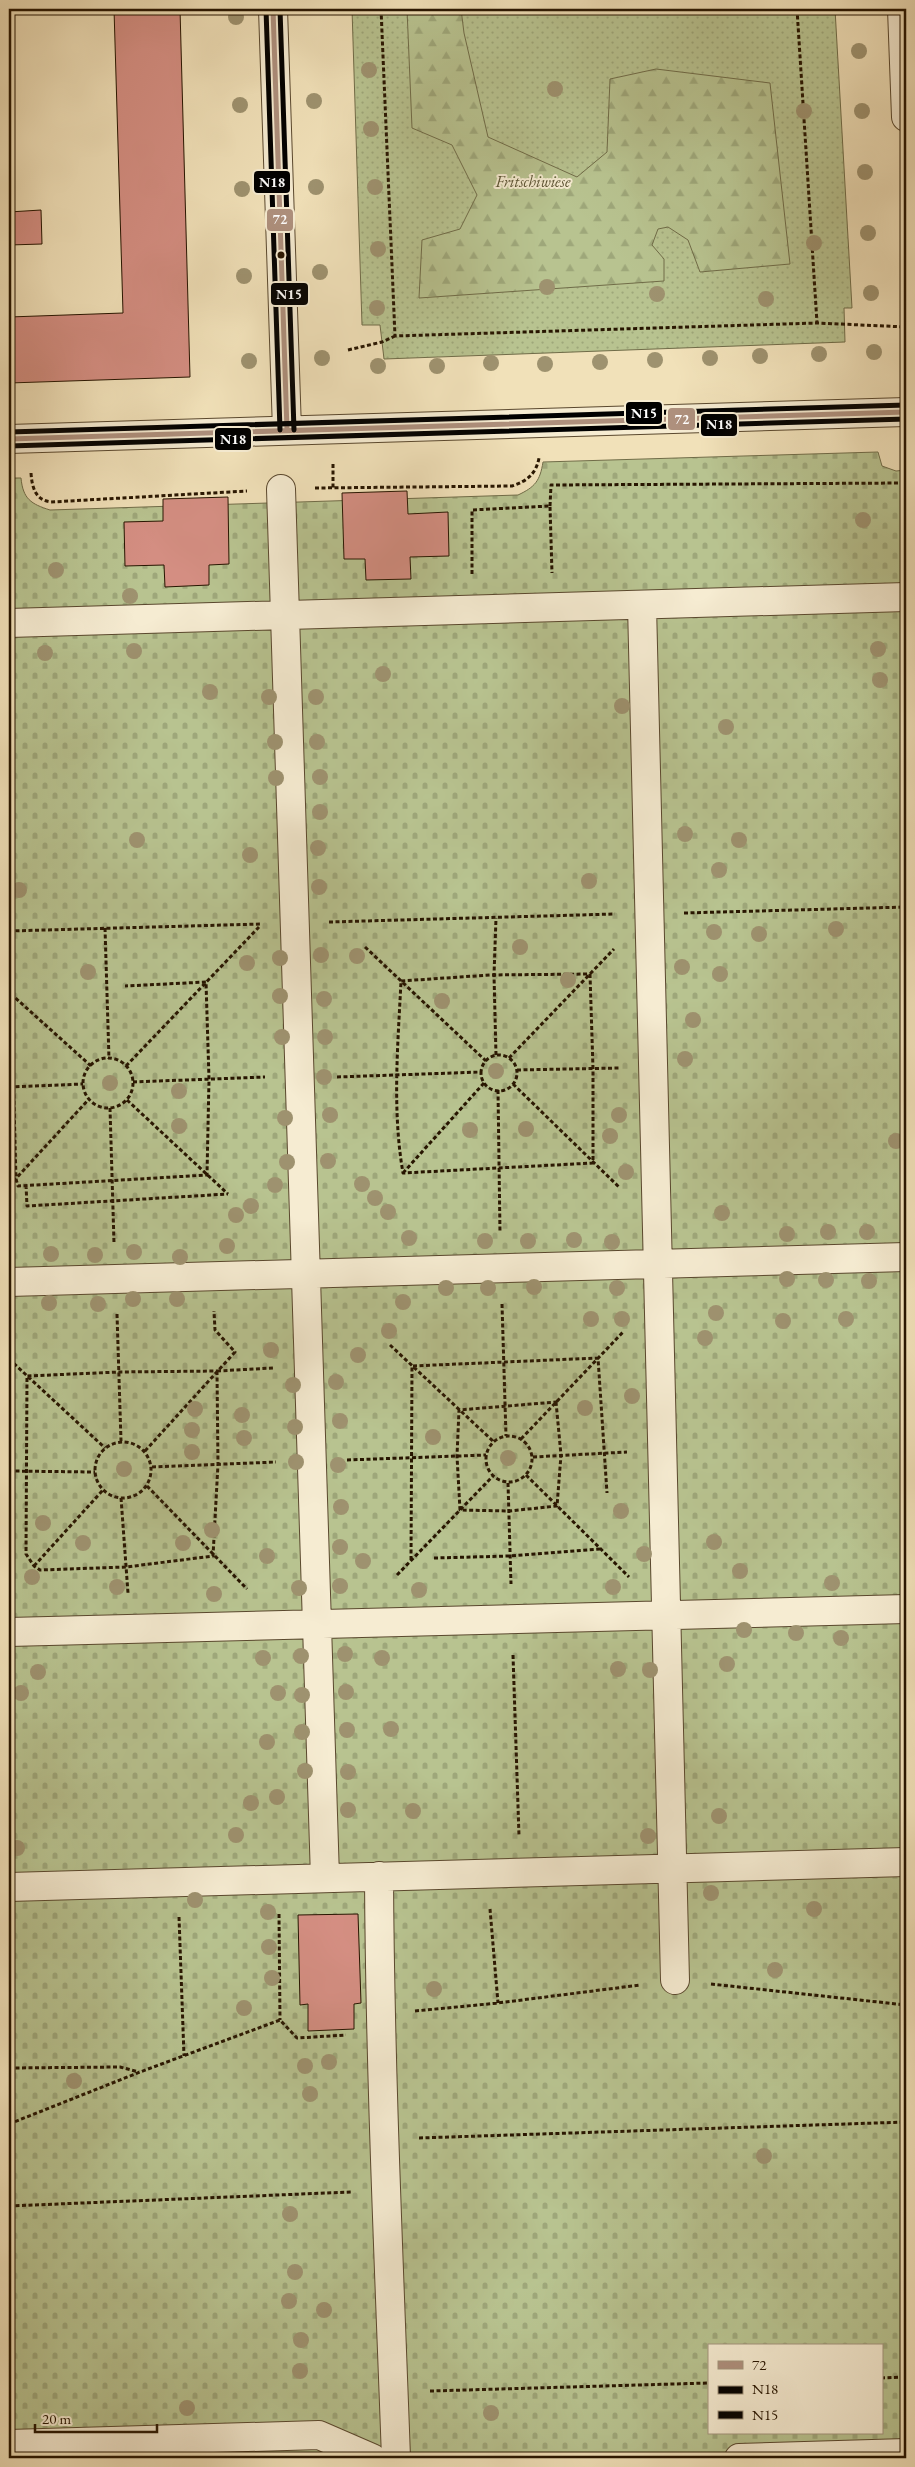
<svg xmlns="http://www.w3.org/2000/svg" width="915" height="2467" font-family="'EB Garamond',serif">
	<defs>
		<pattern id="green-dots" width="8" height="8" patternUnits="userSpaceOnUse" patternTransform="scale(1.25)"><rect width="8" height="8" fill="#b8c390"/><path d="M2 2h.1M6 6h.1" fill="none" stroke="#9ea77a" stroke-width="1.8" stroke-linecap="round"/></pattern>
		<pattern id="forest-firs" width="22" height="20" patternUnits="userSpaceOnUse" patternTransform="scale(1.25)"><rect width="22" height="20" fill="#b8c390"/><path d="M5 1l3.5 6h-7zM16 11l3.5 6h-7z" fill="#9ea77a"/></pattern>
		<pattern id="cemetery-stones" width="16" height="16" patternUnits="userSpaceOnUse" patternTransform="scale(1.25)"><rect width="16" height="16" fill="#b8c390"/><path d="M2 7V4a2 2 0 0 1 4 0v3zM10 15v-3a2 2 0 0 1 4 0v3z" fill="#9ea77a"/></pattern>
	</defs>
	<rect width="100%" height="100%" fill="#f1e1b9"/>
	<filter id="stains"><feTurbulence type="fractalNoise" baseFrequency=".004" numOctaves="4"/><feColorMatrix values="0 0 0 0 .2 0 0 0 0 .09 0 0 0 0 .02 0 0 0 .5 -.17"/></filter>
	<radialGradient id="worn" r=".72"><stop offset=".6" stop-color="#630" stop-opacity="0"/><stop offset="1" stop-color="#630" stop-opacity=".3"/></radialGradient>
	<path fill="url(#green-dots)" stroke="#706c48" d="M352,9H835L852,308H844L845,342L384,359L380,325H362Z"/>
	<path fill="url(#forest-firs)" stroke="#706c48" d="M407,9H461L464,33L488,137L577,177L607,152L610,79L656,69L770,83L790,264L700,272L688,240L668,227L658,229L652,245L664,259V281L419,298L422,240L460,229L477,195L452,145L412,128Z"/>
	<path fill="url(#cemetery-stones)" stroke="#706c48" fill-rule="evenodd" d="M878,452L882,466L896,471L906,470V2458H9V478H21C23,499 31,504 50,510L518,495C535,487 540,481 543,462ZM709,2346H881V2433H709Z"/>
	<path fill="#d48e82" stroke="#271500" d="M114,9H180L190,377L9,383V317L123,313Z
		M41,210L42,244L9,245V212Z
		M407,491L408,514L448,512L449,556L410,557L411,579L366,580L365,559H344L342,493Z
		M228,497L229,564L209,565V585L165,587L164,565L125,566L124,522L163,521V499Z
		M358,1914L361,2003L354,2004V2029L308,2031V2004L300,2005L298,1915Z"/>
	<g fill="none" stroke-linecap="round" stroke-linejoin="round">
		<g stroke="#5a482e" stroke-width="30">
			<path id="minor" d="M273,9L287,430
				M902,9L906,117
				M9,439L906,412
				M281,489L325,1878
				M642,605L675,1980
				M9,623L906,597
				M9,1282L906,1257
				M9,1632L906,1609
				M379,1876C380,2070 389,2264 396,2458
				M9,1887L906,1862
				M9,2444L319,2435L372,2458
				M739,2458L906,2453"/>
		</g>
		<path stroke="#271500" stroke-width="3" stroke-dasharray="4 2.5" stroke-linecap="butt" d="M381,9L395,336L817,323L906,327
			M797,9L817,323
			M348,350L382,342L395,336
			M333,464V488
			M31,473C32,487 35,500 51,502L247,491
			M315,488L512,486C527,481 536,474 539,458
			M550,506L551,485L906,483
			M472,574V510L550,506L552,573
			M684,913L906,907
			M329,922L615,914
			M105,928L109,1059
			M9,931L261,924
			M365,947L486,1061
			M590,974L593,1069V1163L403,1173C392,1110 398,1044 401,981L490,975Z
			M496,1055L494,975L496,918
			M481 1073a18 18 0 1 1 36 0a18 18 0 1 1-36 0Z
			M509,1058L614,949
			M83 1083a25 25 0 1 1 50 0a25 25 0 1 1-50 0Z
			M91,1066L11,994L16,1179L18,1186L207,1175L209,1079L206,982L125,986
			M126,1066L259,927
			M517,1070L619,1068
			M337,1077L481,1072
			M133,1082L265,1077
			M513,1084L620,1188
			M9,1087L83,1084
			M498,1090L500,1233
			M127,1100L228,1194
			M110,1108L114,1243
			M403,1173L484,1083
			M26,1185L27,1206L228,1194
			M9,1186L89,1099
			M502,1304L506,1436
			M117,1314L121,1441
			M390,1345L494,1442
			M9,1359L105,1448
			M217,1371L218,1464L213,1556L126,1567L40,1570L34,1566L26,1554L27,1376L119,1372Z
			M217,1371L273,1368
			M556,1402L561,1455L557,1506L509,1511L460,1510L457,1456L459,1410Z
			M486 1459a23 23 0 1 1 46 0a23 23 0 1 1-46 0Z
			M521,1439L624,1331
			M95 1470a28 28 0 1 1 56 0a28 28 0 1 1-56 0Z
			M145,1451L235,1352L215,1330L214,1311
			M533,1457L627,1452
			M347,1460L486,1455
			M152,1467L276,1462
			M9,1471L95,1472
			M526,1475L629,1577
			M508,1483L511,1584
			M147,1486L247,1589
			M121,1498L128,1593
			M434,1558L510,1556L600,1549
			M411,1560L412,1366L598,1358L607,1493
			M34,1566L103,1490
			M397,1575L493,1476
			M513,1655L519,1836
			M490,1909L498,2003
			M279,1914L280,2020
			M179,1917L184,2056
			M711,1984L906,2005
			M415,2011L498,2003L640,1985
			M9,2068L120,2067L139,2072
			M9,2124L140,2072L280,2020L297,2038L346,2035
			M419,2138L906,2122
			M9,2206L351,2192
			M881,2378L906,2377
			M430,2391L709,2383"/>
		<use href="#minor" stroke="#f6ecd2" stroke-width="28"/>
		<g stroke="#f6ecd2" stroke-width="9">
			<path id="bus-1" d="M273,9L287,430
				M9,439L906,412"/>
		</g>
		<g stroke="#f6ecd2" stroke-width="9">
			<path id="bus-2" d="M266,9L280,430
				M9,446L906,419"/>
		</g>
		<g stroke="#f6ecd2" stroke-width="9">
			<path id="bus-3" d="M280,9L294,430
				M9,432L906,405"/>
		</g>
		<use href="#bus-1" stroke="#ae907d" stroke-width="5"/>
		<use href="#bus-2" stroke="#000" stroke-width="5"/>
		<use href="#bus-3" stroke="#000" stroke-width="5"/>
	</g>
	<g fill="#9e926f">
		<circle cx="236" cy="17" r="8"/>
		<circle cx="859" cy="51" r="8"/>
		<circle cx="369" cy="70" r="8"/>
		<circle cx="555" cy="89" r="8"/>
		<circle cx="314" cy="101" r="8"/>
		<circle cx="240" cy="105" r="8"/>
		<circle cx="804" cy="111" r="8"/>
		<circle cx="862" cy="111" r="8"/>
		<circle cx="371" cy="129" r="8"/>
		<circle cx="865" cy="172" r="8"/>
		<circle cx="316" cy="187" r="8"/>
		<circle cx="375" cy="187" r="8"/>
		<circle cx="242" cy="189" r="8"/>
		<circle cx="868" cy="233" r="8"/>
		<circle cx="814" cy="243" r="8"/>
		<circle cx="378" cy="249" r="8"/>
		<circle cx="320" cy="272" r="8"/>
		<circle cx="244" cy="276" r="8"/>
		<circle cx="547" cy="287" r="8"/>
		<circle cx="871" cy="293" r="8"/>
		<circle cx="657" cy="294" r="8"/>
		<circle cx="766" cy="299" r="8"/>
		<circle cx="377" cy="308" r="8"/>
		<circle cx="874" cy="352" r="8"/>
		<circle cx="819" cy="354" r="8"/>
		<circle cx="760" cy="356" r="8"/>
		<circle cx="322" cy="358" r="8"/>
		<circle cx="710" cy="358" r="8"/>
		<circle cx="655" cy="360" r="8"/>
		<circle cx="249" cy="361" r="8"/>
		<circle cx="600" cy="362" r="8"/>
		<circle cx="491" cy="363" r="8"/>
		<circle cx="545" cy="364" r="8"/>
		<circle cx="378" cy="366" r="8"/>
		<circle cx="437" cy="366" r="8"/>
		<circle cx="863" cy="520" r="8"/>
		<circle cx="56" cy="570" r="8"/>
		<circle cx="130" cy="596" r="8"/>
		<circle cx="878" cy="649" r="8"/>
		<circle cx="134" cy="651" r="8"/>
		<circle cx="45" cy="653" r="8"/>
		<circle cx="383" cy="674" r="8"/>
		<circle cx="880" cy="680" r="8"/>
		<circle cx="210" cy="692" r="8"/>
		<circle cx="269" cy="697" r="8"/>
		<circle cx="316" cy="697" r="8"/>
		<circle cx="622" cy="706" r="8"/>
		<circle cx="726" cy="727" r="8"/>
		<circle cx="275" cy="742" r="8"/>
		<circle cx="317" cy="742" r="8"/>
		<circle cx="320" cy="777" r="8"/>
		<circle cx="276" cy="778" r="8"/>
		<circle cx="320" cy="812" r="8"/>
		<circle cx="685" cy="834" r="8"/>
		<circle cx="137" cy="840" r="8"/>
		<circle cx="739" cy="840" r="8"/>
		<circle cx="318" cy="848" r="8"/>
		<circle cx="250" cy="855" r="8"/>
		<circle cx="719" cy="870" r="8"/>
		<circle cx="589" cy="881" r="8"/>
		<circle cx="319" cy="887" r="8"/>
		<circle cx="19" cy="890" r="8"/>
		<circle cx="836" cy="929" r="8"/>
		<circle cx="714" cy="932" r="8"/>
		<circle cx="759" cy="934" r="8"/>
		<circle cx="520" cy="947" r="8"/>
		<circle cx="321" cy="955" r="8"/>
		<circle cx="357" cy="956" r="8"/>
		<circle cx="280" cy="958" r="8"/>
		<circle cx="247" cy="963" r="8"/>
		<circle cx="682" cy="967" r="8"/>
		<circle cx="88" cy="972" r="8"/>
		<circle cx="720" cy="974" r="8"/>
		<circle cx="568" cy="980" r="8"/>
		<circle cx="280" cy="996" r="8"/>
		<circle cx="324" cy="999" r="8"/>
		<circle cx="442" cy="1001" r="8"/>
		<circle cx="693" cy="1020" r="8"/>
		<circle cx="282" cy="1037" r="8"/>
		<circle cx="325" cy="1037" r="8"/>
		<circle cx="685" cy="1059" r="8"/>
		<circle cx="496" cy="1071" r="8"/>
		<circle cx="324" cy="1077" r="8"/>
		<circle cx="110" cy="1083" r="8"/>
		<circle cx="179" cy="1091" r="8"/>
		<circle cx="330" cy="1115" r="8"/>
		<circle cx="619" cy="1115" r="8"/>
		<circle cx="285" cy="1118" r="8"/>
		<circle cx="179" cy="1126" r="8"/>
		<circle cx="526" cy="1129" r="8"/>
		<circle cx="470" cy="1130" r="8"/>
		<circle cx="610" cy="1136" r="8"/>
		<circle cx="896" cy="1141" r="8"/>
		<circle cx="328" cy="1161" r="8"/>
		<circle cx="287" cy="1162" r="8"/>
		<circle cx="626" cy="1172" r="8"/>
		<circle cx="362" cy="1184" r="8"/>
		<circle cx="275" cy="1185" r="8"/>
		<circle cx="375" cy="1198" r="8"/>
		<circle cx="251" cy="1206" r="8"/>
		<circle cx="388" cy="1212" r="8"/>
		<circle cx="722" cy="1213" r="8"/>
		<circle cx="236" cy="1215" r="8"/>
		<circle cx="828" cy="1232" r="8"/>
		<circle cx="867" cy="1232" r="8"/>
		<circle cx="787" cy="1234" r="8"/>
		<circle cx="409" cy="1238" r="8"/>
		<circle cx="574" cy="1240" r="8"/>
		<circle cx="485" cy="1241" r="8"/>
		<circle cx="528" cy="1241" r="8"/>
		<circle cx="612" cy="1242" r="8"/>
		<circle cx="227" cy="1246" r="8"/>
		<circle cx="134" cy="1252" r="8"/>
		<circle cx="51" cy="1254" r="8"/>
		<circle cx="95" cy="1255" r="8"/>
		<circle cx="180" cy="1257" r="8"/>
		<circle cx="787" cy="1279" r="8"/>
		<circle cx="826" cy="1280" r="8"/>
		<circle cx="869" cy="1281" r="8"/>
		<circle cx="534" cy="1287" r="8"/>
		<circle cx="446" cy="1288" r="8"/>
		<circle cx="488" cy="1288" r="8"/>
		<circle cx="617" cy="1288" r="8"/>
		<circle cx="133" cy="1299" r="8"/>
		<circle cx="177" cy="1299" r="8"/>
		<circle cx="403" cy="1302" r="8"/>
		<circle cx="49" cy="1303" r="8"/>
		<circle cx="98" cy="1304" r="8"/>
		<circle cx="716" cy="1313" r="8"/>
		<circle cx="591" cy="1319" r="8"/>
		<circle cx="622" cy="1319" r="8"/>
		<circle cx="846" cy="1319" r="8"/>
		<circle cx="783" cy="1321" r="8"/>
		<circle cx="389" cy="1331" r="8"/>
		<circle cx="705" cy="1338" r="8"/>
		<circle cx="271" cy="1350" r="8"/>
		<circle cx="358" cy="1355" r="8"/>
		<circle cx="336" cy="1382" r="8"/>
		<circle cx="293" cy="1385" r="8"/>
		<circle cx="632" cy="1396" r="8"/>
		<circle cx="585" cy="1408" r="8"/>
		<circle cx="195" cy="1409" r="8"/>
		<circle cx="242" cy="1415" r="8"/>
		<circle cx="340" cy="1421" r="8"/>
		<circle cx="295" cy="1427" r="8"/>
		<circle cx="192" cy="1430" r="8"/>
		<circle cx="433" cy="1437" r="8"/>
		<circle cx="244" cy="1438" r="8"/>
		<circle cx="192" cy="1452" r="8"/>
		<circle cx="508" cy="1458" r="8"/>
		<circle cx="296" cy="1462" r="8"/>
		<circle cx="338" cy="1465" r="8"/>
		<circle cx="124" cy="1469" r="8"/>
		<circle cx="341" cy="1507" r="8"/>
		<circle cx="621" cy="1511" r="8"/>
		<circle cx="43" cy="1523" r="8"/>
		<circle cx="212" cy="1530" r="8"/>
		<circle cx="714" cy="1542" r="8"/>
		<circle cx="83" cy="1543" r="8"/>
		<circle cx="183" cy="1543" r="8"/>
		<circle cx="340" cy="1547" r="8"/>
		<circle cx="644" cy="1554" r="8"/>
		<circle cx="267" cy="1556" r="8"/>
		<circle cx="363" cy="1561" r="8"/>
		<circle cx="740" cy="1571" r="8"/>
		<circle cx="32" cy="1577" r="8"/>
		<circle cx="832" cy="1583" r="8"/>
		<circle cx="340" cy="1586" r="8"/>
		<circle cx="117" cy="1587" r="8"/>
		<circle cx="613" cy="1587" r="8"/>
		<circle cx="299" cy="1588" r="8"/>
		<circle cx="419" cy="1590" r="8"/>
		<circle cx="214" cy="1594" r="8"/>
		<circle cx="744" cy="1630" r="8"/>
		<circle cx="796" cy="1633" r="8"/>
		<circle cx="841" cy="1638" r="8"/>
		<circle cx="345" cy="1654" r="8"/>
		<circle cx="301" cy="1656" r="8"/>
		<circle cx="263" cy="1658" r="8"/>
		<circle cx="382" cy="1658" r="8"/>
		<circle cx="727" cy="1664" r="8"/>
		<circle cx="618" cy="1669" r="8"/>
		<circle cx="650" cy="1670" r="8"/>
		<circle cx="38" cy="1672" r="8"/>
		<circle cx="346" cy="1692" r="8"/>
		<circle cx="21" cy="1693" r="8"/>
		<circle cx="278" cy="1693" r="8"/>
		<circle cx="302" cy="1695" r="8"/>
		<circle cx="391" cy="1729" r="8"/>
		<circle cx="347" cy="1730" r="8"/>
		<circle cx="302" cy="1732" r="8"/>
		<circle cx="267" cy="1742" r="8"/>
		<circle cx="305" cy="1771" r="8"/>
		<circle cx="348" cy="1772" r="8"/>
		<circle cx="277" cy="1797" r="8"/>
		<circle cx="251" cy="1803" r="8"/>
		<circle cx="348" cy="1810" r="8"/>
		<circle cx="413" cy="1811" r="8"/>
		<circle cx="719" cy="1816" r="8"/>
		<circle cx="236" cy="1835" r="8"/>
		<circle cx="648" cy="1836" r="8"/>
		<circle cx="17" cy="1848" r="8"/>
		<circle cx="711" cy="1893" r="8"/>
		<circle cx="195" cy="1900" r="8"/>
		<circle cx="814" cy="1909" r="8"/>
		<circle cx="268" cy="1912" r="8"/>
		<circle cx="269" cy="1947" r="8"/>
		<circle cx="775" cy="1970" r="8"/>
		<circle cx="272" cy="1978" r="8"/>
		<circle cx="434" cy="1989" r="8"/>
		<circle cx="244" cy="2008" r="8"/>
		<circle cx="329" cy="2062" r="8"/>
		<circle cx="305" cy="2066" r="8"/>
		<circle cx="74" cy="2081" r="8"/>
		<circle cx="310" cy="2094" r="8"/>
		<circle cx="764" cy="2156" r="8"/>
		<circle cx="290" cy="2214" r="8"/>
		<circle cx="295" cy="2272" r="8"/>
		<circle cx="289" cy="2301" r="8"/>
		<circle cx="324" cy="2310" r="8"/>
		<circle cx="301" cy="2340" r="8"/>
		<circle cx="300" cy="2371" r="8"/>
		<circle cx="187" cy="2408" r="8"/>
		<circle cx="491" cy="2413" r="8"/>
	</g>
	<circle fill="#271500" stroke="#f6ecd2" stroke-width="2" cx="281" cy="255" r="4.5"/>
	<g text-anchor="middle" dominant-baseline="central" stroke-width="4" stroke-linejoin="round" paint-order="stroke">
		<g font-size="16" font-style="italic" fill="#5a5232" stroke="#f6ecd2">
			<text x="533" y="181">Fritschiwiese</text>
		</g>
	</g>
	<g stroke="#f6ecd2" stroke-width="2">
		<rect x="253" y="170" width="38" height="24" rx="5" fill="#000"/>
		<rect x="266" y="208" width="28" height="24" rx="5" fill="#ae907d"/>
		<rect x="270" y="282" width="39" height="24" rx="5" fill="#000"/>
		<rect x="625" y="401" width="38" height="24" rx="5" fill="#000"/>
		<rect x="667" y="407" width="29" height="24" rx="5" fill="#ae907d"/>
		<rect x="700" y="413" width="38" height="24" rx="5" fill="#000"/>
		<rect x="214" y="427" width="38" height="24" rx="5" fill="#000"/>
	</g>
	<g font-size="14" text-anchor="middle" font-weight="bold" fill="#fff">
		<text x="272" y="187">N18</text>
		<text x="280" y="224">72</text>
		<text x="289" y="299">N15</text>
		<text x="644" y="418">N15</text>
		<text x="682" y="424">72</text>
		<text x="719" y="429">N18</text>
		<text x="233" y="444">N18</text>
	</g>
	<rect width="915" height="2467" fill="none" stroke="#f1e1b9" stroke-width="30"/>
	<rect x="10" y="10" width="895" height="2447" fill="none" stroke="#271500" stroke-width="2.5"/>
	<rect x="15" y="15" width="885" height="2437" fill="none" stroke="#271500"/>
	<rect x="708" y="2344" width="175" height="90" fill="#f6ecd2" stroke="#a3967e"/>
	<rect x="718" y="2361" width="25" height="8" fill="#ae907d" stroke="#a3967e"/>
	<text x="752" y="2370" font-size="15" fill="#271500">72</text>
	<rect x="718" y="2386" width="25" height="8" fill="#000000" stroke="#a3967e"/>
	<text x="752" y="2394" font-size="15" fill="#271500">N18</text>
	<rect x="718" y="2411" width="25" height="8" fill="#000000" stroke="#a3967e"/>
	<text x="752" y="2420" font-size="15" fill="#271500">N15</text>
	<path d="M35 2424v8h122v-8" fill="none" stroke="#271500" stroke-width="2.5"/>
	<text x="42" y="2424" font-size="15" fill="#271500" stroke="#f6ecd2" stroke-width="4" paint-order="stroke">20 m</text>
	<rect width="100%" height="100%" filter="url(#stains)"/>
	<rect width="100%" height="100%" fill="url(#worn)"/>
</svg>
